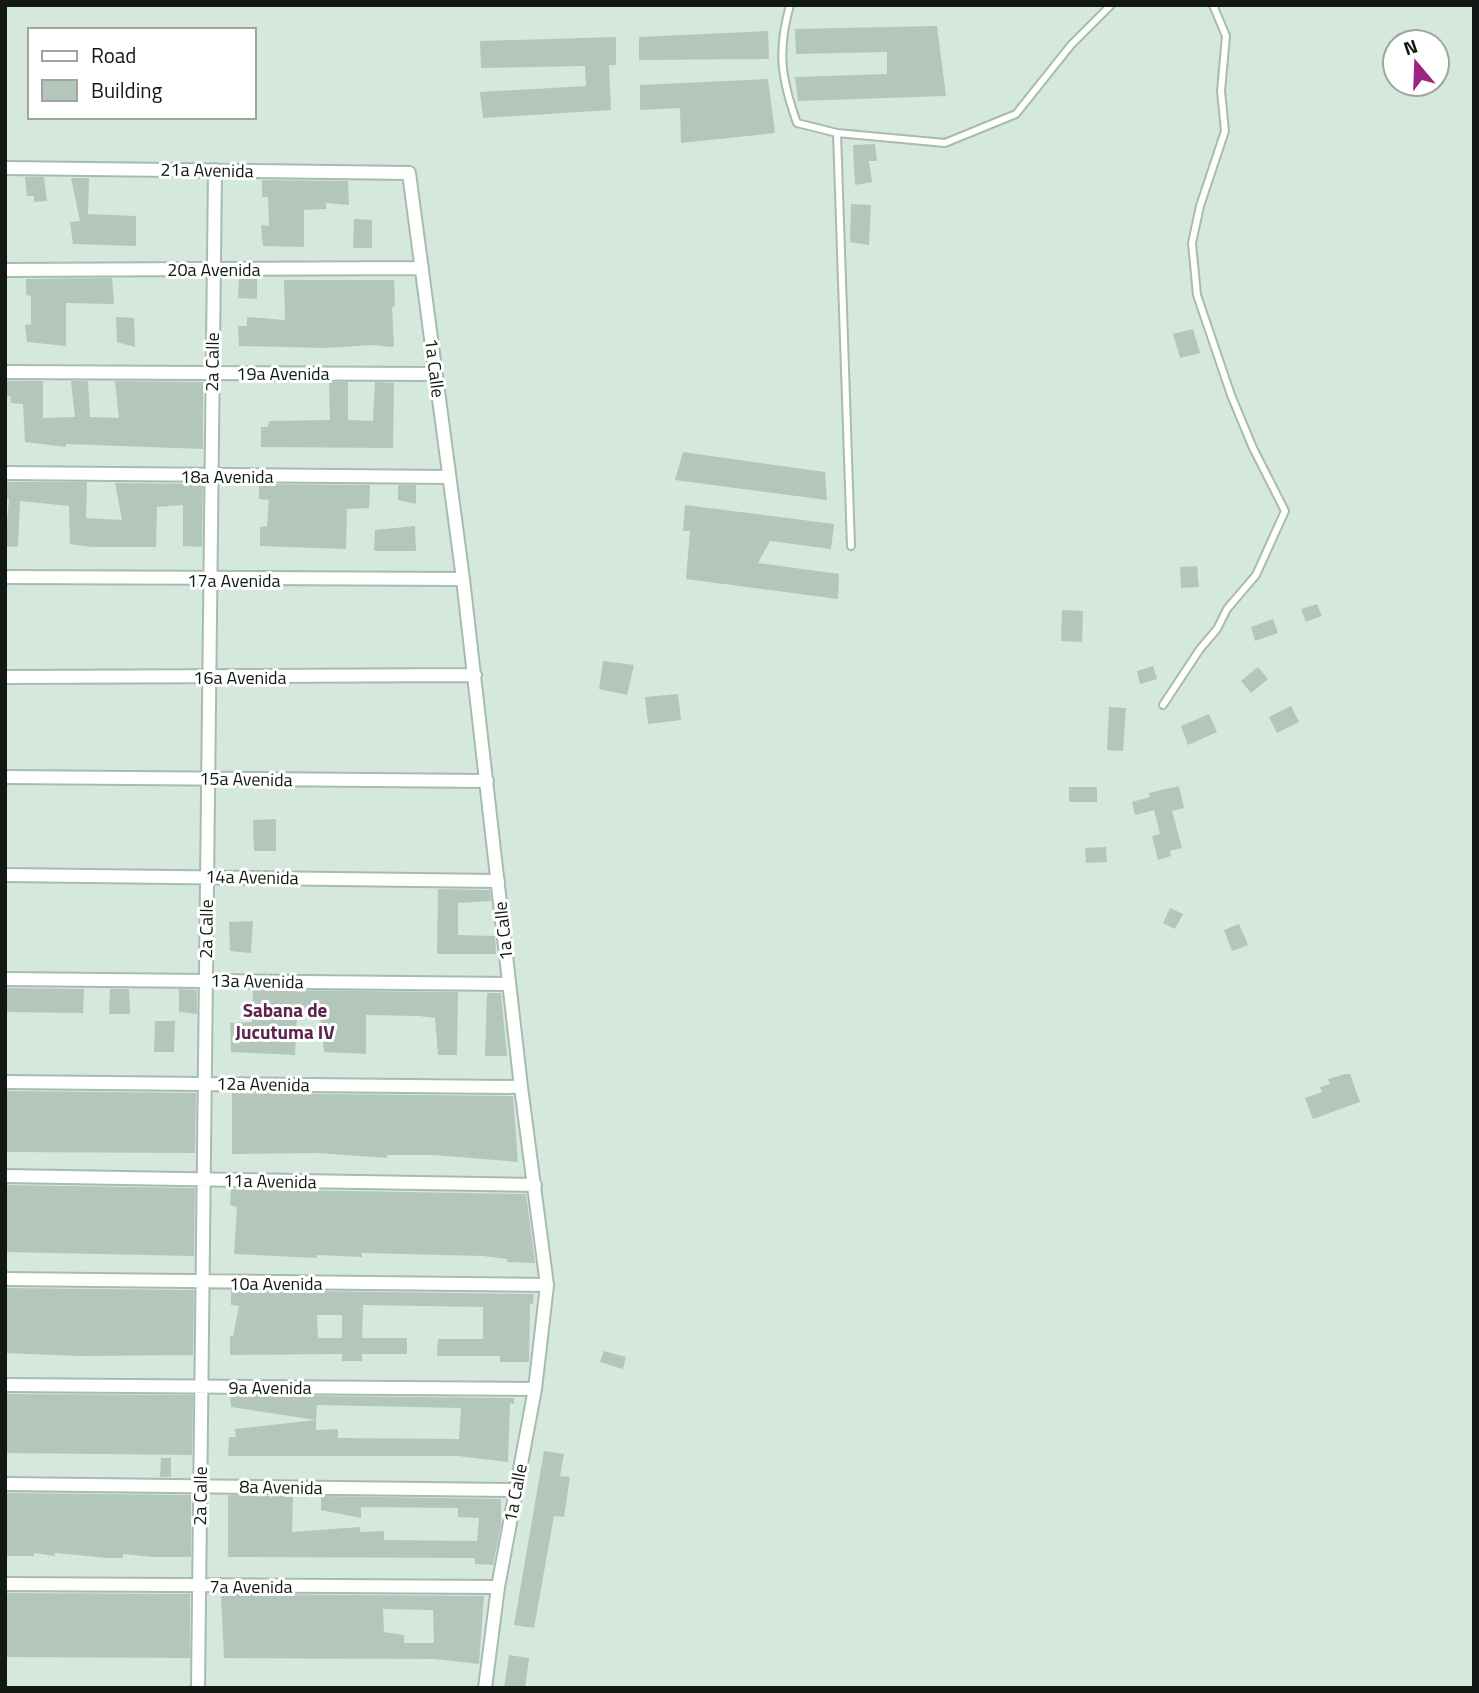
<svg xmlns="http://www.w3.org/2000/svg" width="1479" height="1693" font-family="'Titillium Web',sans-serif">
	<rect width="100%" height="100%" fill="#d4e8dc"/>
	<path fill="#b3c6ba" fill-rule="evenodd" d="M937,26L946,96L798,101L795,77L887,74V52L796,54L795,29Z
		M768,31L769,59L639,60V37Z
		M616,37V65H609L611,110L483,118L480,92L586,86L585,66L481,68L480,41Z
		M768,79L775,133L681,143L680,108L640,110V85Z
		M875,144L877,161H869L872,182L855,185L853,145Z
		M25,177H44L47,201L34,202V196H27Z
		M71,178H89L88,214L136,216V246L73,244L70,222L80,221Z
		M262,180L348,181L349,205L326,203V209L304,210V247L263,246L261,225L269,226L268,197H262Z
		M851,204L871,205L869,245L850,242Z
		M354,219L372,220V248H353Z
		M112,278L114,304L66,303V346L27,342L25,325L31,324V296L26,295V279Z
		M239,278H257V299L238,298Z
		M284,280H394L395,306L392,307L394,347L371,345L325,348L239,346L238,326H247V317L285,320Z
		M116,317L134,318L135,347L117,342Z
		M1193,329L1200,353L1180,358L1173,334Z
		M5,381H43V418L75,417L71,381H88L90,417L119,418L115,381L203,382V449L66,444V447L25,442L23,404L11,403L10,396L5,397Z
		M329,382H348V420L373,421L375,382L394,383L393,448L261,447V427H268L269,421L330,420Z
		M683,452L825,472L827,500L675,480Z
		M5,482H87L86,518L122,520L115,483L203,484L202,547L183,546V505L157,507L156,547H92L70,544L69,506L20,501L18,547L5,546L9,499L5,498Z
		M259,484L370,485L369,508L347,509L346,549L260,546V527L267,526L269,500L259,499Z
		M398,485H416V504L398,500Z
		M685,505L834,524L831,549L770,541L758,563L839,574L838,599L686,579L690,531H683Z
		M415,526L416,551H374L375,530Z
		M1197,566L1199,587L1181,588L1180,567Z
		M1317,604L1322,616L1306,622L1301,609Z
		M1062,610L1083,611L1082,642L1061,641Z
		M1273,619L1278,633L1255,641L1251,627Z
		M603,661L634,665L627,695L599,689Z
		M1153,666L1157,679L1140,684L1137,671Z
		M1258,667L1268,679L1251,693L1241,681Z
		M678,694L681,720L648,724L645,697Z
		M1291,706L1299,722L1277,733L1269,717Z
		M1109,707L1126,708L1123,751L1107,750Z
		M1209,714L1217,732L1188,745L1181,726Z
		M1179,786L1184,808L1172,811L1182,848L1170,851L1171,856L1158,860L1152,836L1160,834L1154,810L1135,815L1132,802L1150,797L1149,793Z
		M1069,787H1097V802H1069Z
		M276,819V851H254L253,820Z
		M1106,847L1107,862L1086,863L1085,848Z
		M438,889L490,890L491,901L458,903V935L495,936L496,954H437Z
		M1170,908L1183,914L1175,929L1163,923Z
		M253,921L251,953L230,951L229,922Z
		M1239,924L1248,945L1232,951L1224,930Z
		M5,988L84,989L83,1013L5,1012Z
		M110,989H129L130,1014H109Z
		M179,989L197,990V1014L179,1012Z
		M253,990L458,992L457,1055H438L435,1018L419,1016L366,1015V1054L324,1052L320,1016L297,1012L295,1055L231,1052L230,1023L252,1022Z
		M487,993H501L507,1056H485Z
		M155,1021H175L174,1052H154Z
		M1345,1074H1350L1360,1102L1313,1119L1305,1098L1322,1092L1320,1087L1330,1084L1328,1079Z
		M5,1091L196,1093L195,1153L5,1152Z
		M232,1093L513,1096L518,1162L434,1155H387V1158L318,1153L232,1154Z
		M5,1185L195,1188L194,1256L5,1252Z
		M231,1189L526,1194L535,1263L507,1262V1259L483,1256L362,1253V1257L317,1255V1258L234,1254L237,1207L230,1205Z
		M5,1288L194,1290L193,1355L80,1356L5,1353Z
		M231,1290L534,1294L533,1304H530L529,1362H500V1356H437L438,1339H483V1307L363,1305L362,1338H407V1354H362V1361H342V1354L230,1355V1336H233L239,1306L231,1305ZM317,1315H342V1338H318Z
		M604,1351L626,1357L623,1369L600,1362Z
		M5,1394L193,1395L192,1455L5,1453Z
		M230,1395L514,1398V1404L510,1403L508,1462L458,1456H228L229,1437H236L235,1429L316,1420V1430L338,1429V1438L459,1439L461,1408L317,1405L316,1420L231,1407Z
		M544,1451L564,1454L560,1476L570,1477L564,1517L554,1516L534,1628L514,1625Z
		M161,1458H171V1477H160Z
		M5,1493L191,1495V1557H153L123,1554V1558H108L55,1553V1556L34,1553V1556H5Z
		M228,1495L293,1496L292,1532L360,1527V1532L384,1531V1540L477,1541L479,1518L458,1517V1508L361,1507V1518L321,1510V1496L501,1499V1525L493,1565L475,1564V1558L228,1557Z
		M5,1593L190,1594V1658L5,1657Z
		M221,1594L484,1596L479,1664L434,1659L224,1658ZM383,1609L433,1610L434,1643H404V1635L384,1632Z
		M509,1655L529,1658L525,1688H504Z"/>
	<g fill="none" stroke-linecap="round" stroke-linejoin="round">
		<g stroke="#a8bbb0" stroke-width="10">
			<path id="lane" d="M790,5C777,51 781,78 797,123L837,133L945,143L1016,114L1071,45L1111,5
				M837,133L851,546
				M1163,705L1200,649L1217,629L1227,609L1256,575L1285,511L1253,448L1231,395L1197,295L1192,243L1200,206L1225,131L1221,91L1226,36L1213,5"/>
		</g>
		<g stroke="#a8bbb0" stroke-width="16">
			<path id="street" d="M5,168L409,173L463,579L521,1087L547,1285L535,1389L498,1587L485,1688
				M5,270L422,268
				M5,372L435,374
				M5,473L449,477
				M5,577L463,579
				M5,677L475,675
				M5,777L487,781
				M5,875L498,881
				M5,979L509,984
				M5,1082L521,1087
				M5,1176L535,1185
				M5,1279L547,1285
				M5,1385L535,1389
				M5,1484L515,1490
				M5,1584L498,1587
				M198,1688L215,170"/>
		</g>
		<use href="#lane" stroke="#fff" stroke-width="6"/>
		<use href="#street" stroke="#fff" stroke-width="12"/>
	</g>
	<g text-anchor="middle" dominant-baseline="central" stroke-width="6" stroke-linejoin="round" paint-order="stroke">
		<g font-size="18" fill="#121915" stroke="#fff">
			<text transform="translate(207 170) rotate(1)">21a Avenida</text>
			<text x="214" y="269">20a Avenida</text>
			<text transform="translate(212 362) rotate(-89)">2a Calle</text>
			<text transform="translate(435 368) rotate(83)">1a Calle</text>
			<text x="283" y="373">19a Avenida</text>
			<text x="227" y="476">18a Avenida</text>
			<text x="234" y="580">17a Avenida</text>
			<text x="240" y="677">16a Avenida</text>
			<text transform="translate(246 779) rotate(1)">15a Avenida</text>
			<text transform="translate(252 877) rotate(1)">14a Avenida</text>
			<text transform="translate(206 929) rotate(-89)">2a Calle</text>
			<text transform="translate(503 931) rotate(-96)">1a Calle</text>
			<text transform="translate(257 981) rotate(1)">13a Avenida</text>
			<text transform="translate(263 1084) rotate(1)">12a Avenida</text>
			<text transform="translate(270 1181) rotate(1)">11a Avenida</text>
			<text x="276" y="1283">10a Avenida</text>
			<text x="270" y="1387">9a Avenida</text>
			<text transform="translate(281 1487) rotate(1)">8a Avenida</text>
			<text transform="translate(515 1493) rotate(-79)">1a Calle</text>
			<text transform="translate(200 1496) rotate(-89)">2a Calle</text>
			<text x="251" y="1586">7a Avenida</text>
		</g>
		<g font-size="19" font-weight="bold" fill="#5c234d" stroke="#fff">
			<text x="285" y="1009">Sabana de<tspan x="285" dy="22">Jucutuma IV</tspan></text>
		</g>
	</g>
	<rect width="1479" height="1693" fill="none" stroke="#121915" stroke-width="14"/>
	<rect x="28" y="28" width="228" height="91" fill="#ffffff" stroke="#a0a3a1" stroke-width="2"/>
	<rect x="42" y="51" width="35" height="10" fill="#ffffff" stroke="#a0a3a1" stroke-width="2"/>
	<text x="91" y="63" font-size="21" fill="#121915">Road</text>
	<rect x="42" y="80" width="35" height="21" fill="#b3c6ba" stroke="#a0a3a1" stroke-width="2"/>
	<text x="91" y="98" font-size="21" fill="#121915">Building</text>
	<g transform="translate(1416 63) rotate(341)"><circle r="33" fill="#ffffff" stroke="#a0a3a1" stroke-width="2"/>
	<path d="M0-5L12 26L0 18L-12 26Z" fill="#9b257f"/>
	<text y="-10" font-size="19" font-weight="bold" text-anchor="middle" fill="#121915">N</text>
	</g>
</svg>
